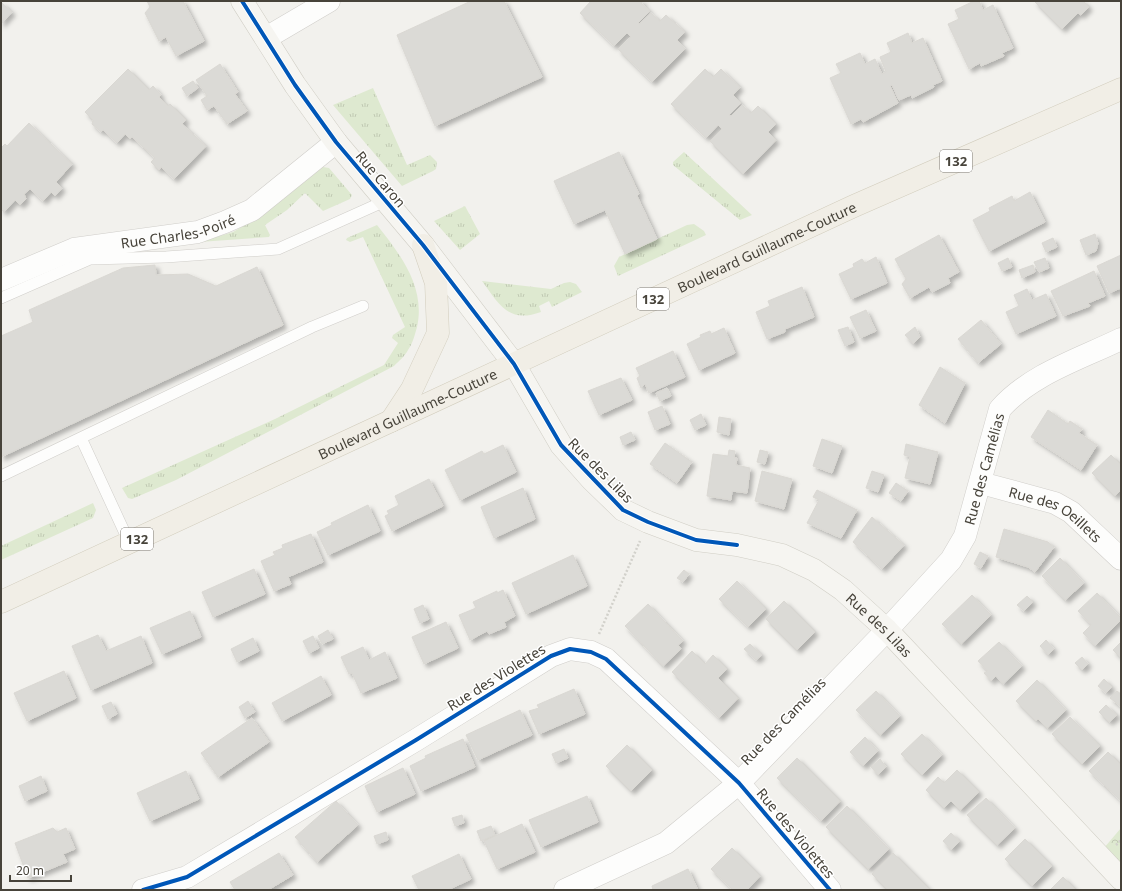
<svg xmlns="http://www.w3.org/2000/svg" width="1122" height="891" font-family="'Noto Sans',sans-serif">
	<defs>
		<pattern id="grass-tufts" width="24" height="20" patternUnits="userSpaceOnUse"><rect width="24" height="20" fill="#dee9d0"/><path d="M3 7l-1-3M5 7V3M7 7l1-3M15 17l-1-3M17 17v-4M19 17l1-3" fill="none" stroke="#c0c9b3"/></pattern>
		<pattern id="park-crowns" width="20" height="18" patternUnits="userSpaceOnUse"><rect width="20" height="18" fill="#dee9d0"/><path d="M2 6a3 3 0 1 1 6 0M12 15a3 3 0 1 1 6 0" fill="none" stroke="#c0c9b3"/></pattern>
		<filter id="shadow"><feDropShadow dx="3.5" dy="3.5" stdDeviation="2" flood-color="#0004"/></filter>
	</defs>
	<rect width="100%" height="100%" fill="#f2f1ed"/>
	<path fill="url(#grass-tufts)" d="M373,88L407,165L430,155L437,162L436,169L433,171L402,186L333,105Z
		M684,152L752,215L740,220L673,165V162Z
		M323,167L329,168L352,195L350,199L323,211L305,193L287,210L265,225L270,235L269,237L199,242L233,232L260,216L316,169Z
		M465,206L480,234L460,250L434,221Z
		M694,224L704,231L706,235L618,276L614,266L619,257L687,225Z
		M377,225C400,254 426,287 417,327C415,334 413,343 408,350C405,356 399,361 394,366L176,480L132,499L128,498L122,488L275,419L384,365L398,343L392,338L393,335L405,327L363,237L350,242L346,240L347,238Z
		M482,281L551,289L564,283L570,282L576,284L582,292L552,307L549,301L539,306L541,312C508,324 499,304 482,281Z
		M93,503L96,510L93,518L1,560V546Z"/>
	<path fill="url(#park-crowns)" d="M1121,828V879L1098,855Z"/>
	<path fill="#dbdad6" stroke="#dad8d3" filter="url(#shadow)" d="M147,1H183L204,41L176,56L166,37L159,41L145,13L150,7Z
		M471,1H504L542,77L435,126L397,35Z
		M591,1H644L641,3L650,11L638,23L639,24L651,13L660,21L666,15L685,32L677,40L685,49L652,82L618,49L631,37L627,33L614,46L580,13Z
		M974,1H979L983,10L993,5L1013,48L1002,53L1004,56L981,66L980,63L969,69L948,24L959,19L955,10Z
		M1034,1H1083L1089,7L1081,15L1078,13L1062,29Z
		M1,2L12,12L1,24Z
		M908,33L912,43L923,38L942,81L933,85L934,87L912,98L911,95L899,100L892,85L890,86L898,103L863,122L861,119L851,124L830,78L841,73L836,64L860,53L865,64L875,59L882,74L886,72L880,57L891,52L887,43Z
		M220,64L238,92L235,94L247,111L227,124L214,106L207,110L201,100L207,96L196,80Z
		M128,69L149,90L153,86L161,95L159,97L168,106L170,104L186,120L182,124L206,146L174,179L161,167L159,170L151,162L155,158L132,137L130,139L125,134L117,143L103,130L101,132L92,124L93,120L85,112Z
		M705,69L713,77L721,69L740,87L733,95L741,103L729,115L731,116L742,105L751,113L758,106L776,124L768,132L776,140L743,174L710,141L722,129L718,125L706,138L671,104Z
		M193,81L198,88L187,96L182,88Z
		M29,123L72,164L56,182L62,188L55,196L51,192L43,201L30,189L24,194L26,199L20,205L15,200L4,212L1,209V148L5,144L7,146Z
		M619,152L639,194L637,196L657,239L625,254L605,210L574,224L554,181Z
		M1030,192L1045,222L989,251L973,220L990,211L989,208L1012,196L1014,201Z
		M1095,234L1098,243L1096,251L1086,255L1080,240Z
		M939,235L959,272L948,278L950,283L932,292L929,287L910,298L902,284L906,279L895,259Z
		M1053,238L1057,247L1046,252L1042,243Z
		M1121,255V288L1109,293L1097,266Z
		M876,257L887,283L851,299L839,274L854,267L853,264L862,259L865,263Z
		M1008,258L1012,267L1002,271L998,263Z
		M1045,258L1049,268L1039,272L1034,262Z
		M155,265L156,275L188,274L216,286L257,267L283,325L1,457V336L33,322L29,310L123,268Z
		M1033,265L1035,272L1022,278L1019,270Z
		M1094,271L1105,296L1088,303L1090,306L1063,316L1051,291Z
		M802,287L814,317L785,329V332L767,339L756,312L770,306L768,301Z
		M1027,289L1032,300L1046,294L1056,316L1016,334L1006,312L1019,306L1014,295Z
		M866,310L876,331L860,338L850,317Z
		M981,320L1001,344L978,363L958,339Z
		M848,327L854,342L845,346L838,330Z
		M915,327L920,337L913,344L905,335Z
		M724,328L735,353L699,370L687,344L701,337L700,335L710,331L711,334Z
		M673,351L685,377L649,393L645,384L641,388L637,378L640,376L636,368Z
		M940,367L965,383L945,423L919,405Z
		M621,378L632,400L599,415L588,391Z
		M667,388L671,396L660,401L656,393Z
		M662,406L670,424L655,430L648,412Z
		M1048,410L1068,424L1070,421L1082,429L1079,433L1097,445L1081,470L1031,437Z
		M701,414L706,425L695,430L690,420Z
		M719,417L731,419L729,435L717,432Z
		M631,432L635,440L623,445L620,437Z
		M822,439L842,446L832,473L813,466Z
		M665,443L692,462L677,483L650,464Z
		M906,444L938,452L930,484L905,478L910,457L904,455Z
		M503,445L516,472L460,500L445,470L482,451L484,454Z
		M729,450L735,451L734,457L737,458L736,465L750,468L747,493L732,491L731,500L707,496L713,454L728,456Z
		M760,450L768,452L765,464L757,462Z
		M1111,455L1121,465V490L1115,496L1092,473Z
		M762,471L792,479L784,509L755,501Z
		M872,471L884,475L878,492L866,488Z
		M429,479L443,506L392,531L385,516L389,514L387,511L399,505L395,496Z
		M896,483L908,491L901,501L889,493Z
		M523,488L535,519L494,538L481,507Z
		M817,490L857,510L841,538L807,523L819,500L813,497Z
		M368,505L380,531L328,555L317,532L332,525L331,523Z
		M872,517L904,545L882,569L853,542Z
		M1004,529L1048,542L1054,547L1035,572L1028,567L996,557Z
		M311,534L323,562L288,577L291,584L274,591L261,561L275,555L273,552L283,548L282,545Z
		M980,552L988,556L981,568L974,564Z
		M573,555L587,586L526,614L512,583Z
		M1060,558L1084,583L1065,600L1042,576Z
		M254,569L265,594L213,617L202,592Z
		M684,570L689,574L683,582L677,578Z
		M737,581L766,609L748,627L719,599Z
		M503,590L515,616L504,622L506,627L489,634L487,631L470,640L459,615L476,608L473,602L497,591V593Z
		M1097,593L1121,618V620L1095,646L1083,633L1091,625L1078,611Z
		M972,595L991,615L961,644L942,624Z
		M1027,596L1033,602L1024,611L1017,605Z
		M784,601L815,632L797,650L766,619Z
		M648,604L683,641L678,645L681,649L663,666L625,626Z
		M423,605L429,619L420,623L414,609Z
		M190,611L201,637L162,654L150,628Z
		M446,622L458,648L424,664L412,637Z
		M328,630L333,639L322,644L318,636Z
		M98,635L106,651L141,636L152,663L91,690L72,646Z
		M313,636L319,648L309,653L303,641Z
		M253,638L259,651L237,662L231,649Z
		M1046,640L1054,649L1048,655L1040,646Z
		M999,642L1022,666L1003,684L996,676L991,681L984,673L987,671L978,661Z
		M1121,642V658L1113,650Z
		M750,644L762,655L756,660L744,649Z
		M363,647L369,660L385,652L397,678L361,693L352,673L349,674L341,657Z
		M692,651L705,664L713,655L727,669L718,678L738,698L719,718L672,672Z
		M1082,657L1088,664L1082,670L1075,663Z
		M64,671L76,698L27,721L14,693Z
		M321,676L331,695L282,721L272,703Z
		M1104,679L1112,687L1106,693L1098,686Z
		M1037,680L1066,710L1047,728L1038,719L1036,721L1016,701Z
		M574,689L585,714L539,734L529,711L539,708L537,705Z
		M876,691L900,716L880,735L856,710Z
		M1117,691L1121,694L1120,706L1110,698Z
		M248,701L255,712L245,718L239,707Z
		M111,702L117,714L108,719L102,706Z
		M1106,705L1117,715L1109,722L1099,712Z
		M520,710L532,735L478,760L466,735Z
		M1070,717L1100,746L1082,764L1052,734Z
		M252,718L269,742L218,777L201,753Z
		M922,734L942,755L922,775L901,754Z
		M865,737L878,751L863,766L850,752Z
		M463,739L475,767L421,791L410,766L426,758L425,756Z
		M627,745L652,770L631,791L606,766Z
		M564,749L568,758L556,763L552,754Z
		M1108,752L1121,765L1120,800L1089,771Z
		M797,758L840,801L821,821L777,778Z
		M880,759L886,767L878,775L871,767Z
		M403,768L415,794L377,812L365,786Z
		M957,770L979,792L960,810L951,801L944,808L926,790L938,777L944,783Z
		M186,771L199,799L150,821L137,793Z
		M41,776L47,791L25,801L19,786Z
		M587,796L598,822L541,847L529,820Z
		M986,798L1015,828L997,845L967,815Z
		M336,801L358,825L317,862L295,837Z
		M847,806L889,849L868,869L826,827Z
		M462,815L464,823L455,826L452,818Z
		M522,824L535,852L497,869L484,841Z
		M491,826L495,835L481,841L477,831Z
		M53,828L57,832L66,828L75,849L63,854L67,862L28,878L15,843Z
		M386,832L388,840L377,844L374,836Z
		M951,833L960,841L951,850L943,841Z
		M1025,839L1052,866L1032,886L1005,859Z
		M732,848L760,876L747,890H733L711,869Z
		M279,853L293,875L268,890H235L230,882Z
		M893,853L930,890H888L872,874Z
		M459,854L471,879L448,890H419L412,876Z
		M688,869L698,890H653L652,886Z
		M1063,877L1076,890H1050Z"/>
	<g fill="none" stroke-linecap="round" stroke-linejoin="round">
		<g stroke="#d0ceca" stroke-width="12">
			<path id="lane" d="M1,298L90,259L166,257L278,249L385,201
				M81,438L129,542
				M1,476L312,327L363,306"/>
		</g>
		<g stroke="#d0ceca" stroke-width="23">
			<g id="street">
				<path d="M266,38L329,1"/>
				<path id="s1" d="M1,280L74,249L198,232L225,222L252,210L336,142"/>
				<path id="s2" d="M981,483L1055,503L1071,512L1121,559"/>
				<path d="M143,890L187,877L416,740L551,656L570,649L591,652L606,659L739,783L830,890"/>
				<path id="s3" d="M565,890L666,843L739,783L887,630L951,560L965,536L1000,409C1031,374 1080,359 1121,339"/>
			</g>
		</g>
		<g stroke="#d0cec5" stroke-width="23">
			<g id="secondary">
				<path id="s4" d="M242,1L295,85L336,142L423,245L514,364L561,445L591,479L623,510L648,522L696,540L737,545L782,555L814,570L843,590L887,630L1121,879"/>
			</g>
		</g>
		<g stroke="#d2cdbd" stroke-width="23">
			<g id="primary">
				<path d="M391,421L412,389L438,333L436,283L423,245"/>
				<path id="s5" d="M1,602L854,206L1121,89"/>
			</g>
		</g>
		<path stroke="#d2d1cb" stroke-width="2.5" stroke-dasharray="2 2" stroke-linecap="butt" d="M599,634L640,541
			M1116,845L1121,840"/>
		<use href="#lane" stroke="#fdfdfc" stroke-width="11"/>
		<use href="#street" stroke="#fdfdfc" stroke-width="22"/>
		<use href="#secondary" stroke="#f6f5f1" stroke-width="22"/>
		<use href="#primary" stroke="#f1eee6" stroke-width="22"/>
		<g stroke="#fff" stroke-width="6">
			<path id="cycleway" d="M242,1L295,85L336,142L423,245L514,364L561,445L623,510L648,522L696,540L737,545
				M143,890L187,877L416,740L551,656L570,649L591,652L606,659L739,783L830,890"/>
		</g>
		<use href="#cycleway" stroke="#0057b8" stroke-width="4"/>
	</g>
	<g text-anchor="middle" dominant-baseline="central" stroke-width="3" stroke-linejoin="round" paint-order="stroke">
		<g fill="#fff" stroke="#7e7b75" stroke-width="1">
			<rect x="940" y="150" width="32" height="22" rx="3"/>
			<rect x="637" y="288" width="32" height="22" rx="3"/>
			<rect x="121" y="528" width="32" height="22" rx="3"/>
		</g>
		<g font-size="13" font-weight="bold" fill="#47433a">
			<text x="956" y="161">132</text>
			<text x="653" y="299">132</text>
			<text x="137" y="539">132</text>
		</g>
		<g font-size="14" fill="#47433a" stroke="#fff">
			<text transform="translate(381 179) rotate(50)">Rue Caron</text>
			<text stroke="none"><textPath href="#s1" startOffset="185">Rue Charles-Poiré</textPath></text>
			<text stroke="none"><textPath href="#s5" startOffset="844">Boulevard Guillaume-Couture</textPath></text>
			<text stroke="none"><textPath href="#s5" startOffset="448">Boulevard Guillaume-Couture</textPath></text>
			<text stroke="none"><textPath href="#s3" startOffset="611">Rue des Camélias</textPath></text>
			<text transform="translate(601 470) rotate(45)">Rue des Lilas</text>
			<text stroke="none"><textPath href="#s2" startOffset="82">Rue des Oeillets</textPath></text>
			<text stroke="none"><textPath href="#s4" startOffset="925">Rue des Lilas</textPath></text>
			<text transform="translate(496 677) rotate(-32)">Rue des Violettes</text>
			<text transform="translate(783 721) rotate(-46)">Rue des Camélias</text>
			<text transform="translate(796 833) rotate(50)">Rue des Violettes</text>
		</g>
	</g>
	<rect width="1122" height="891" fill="none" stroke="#47433a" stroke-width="4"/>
	<path d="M10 875v6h61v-6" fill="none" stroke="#47433a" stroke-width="2"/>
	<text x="16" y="875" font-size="12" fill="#47433a" stroke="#ffffff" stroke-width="3" paint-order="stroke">20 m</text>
</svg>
